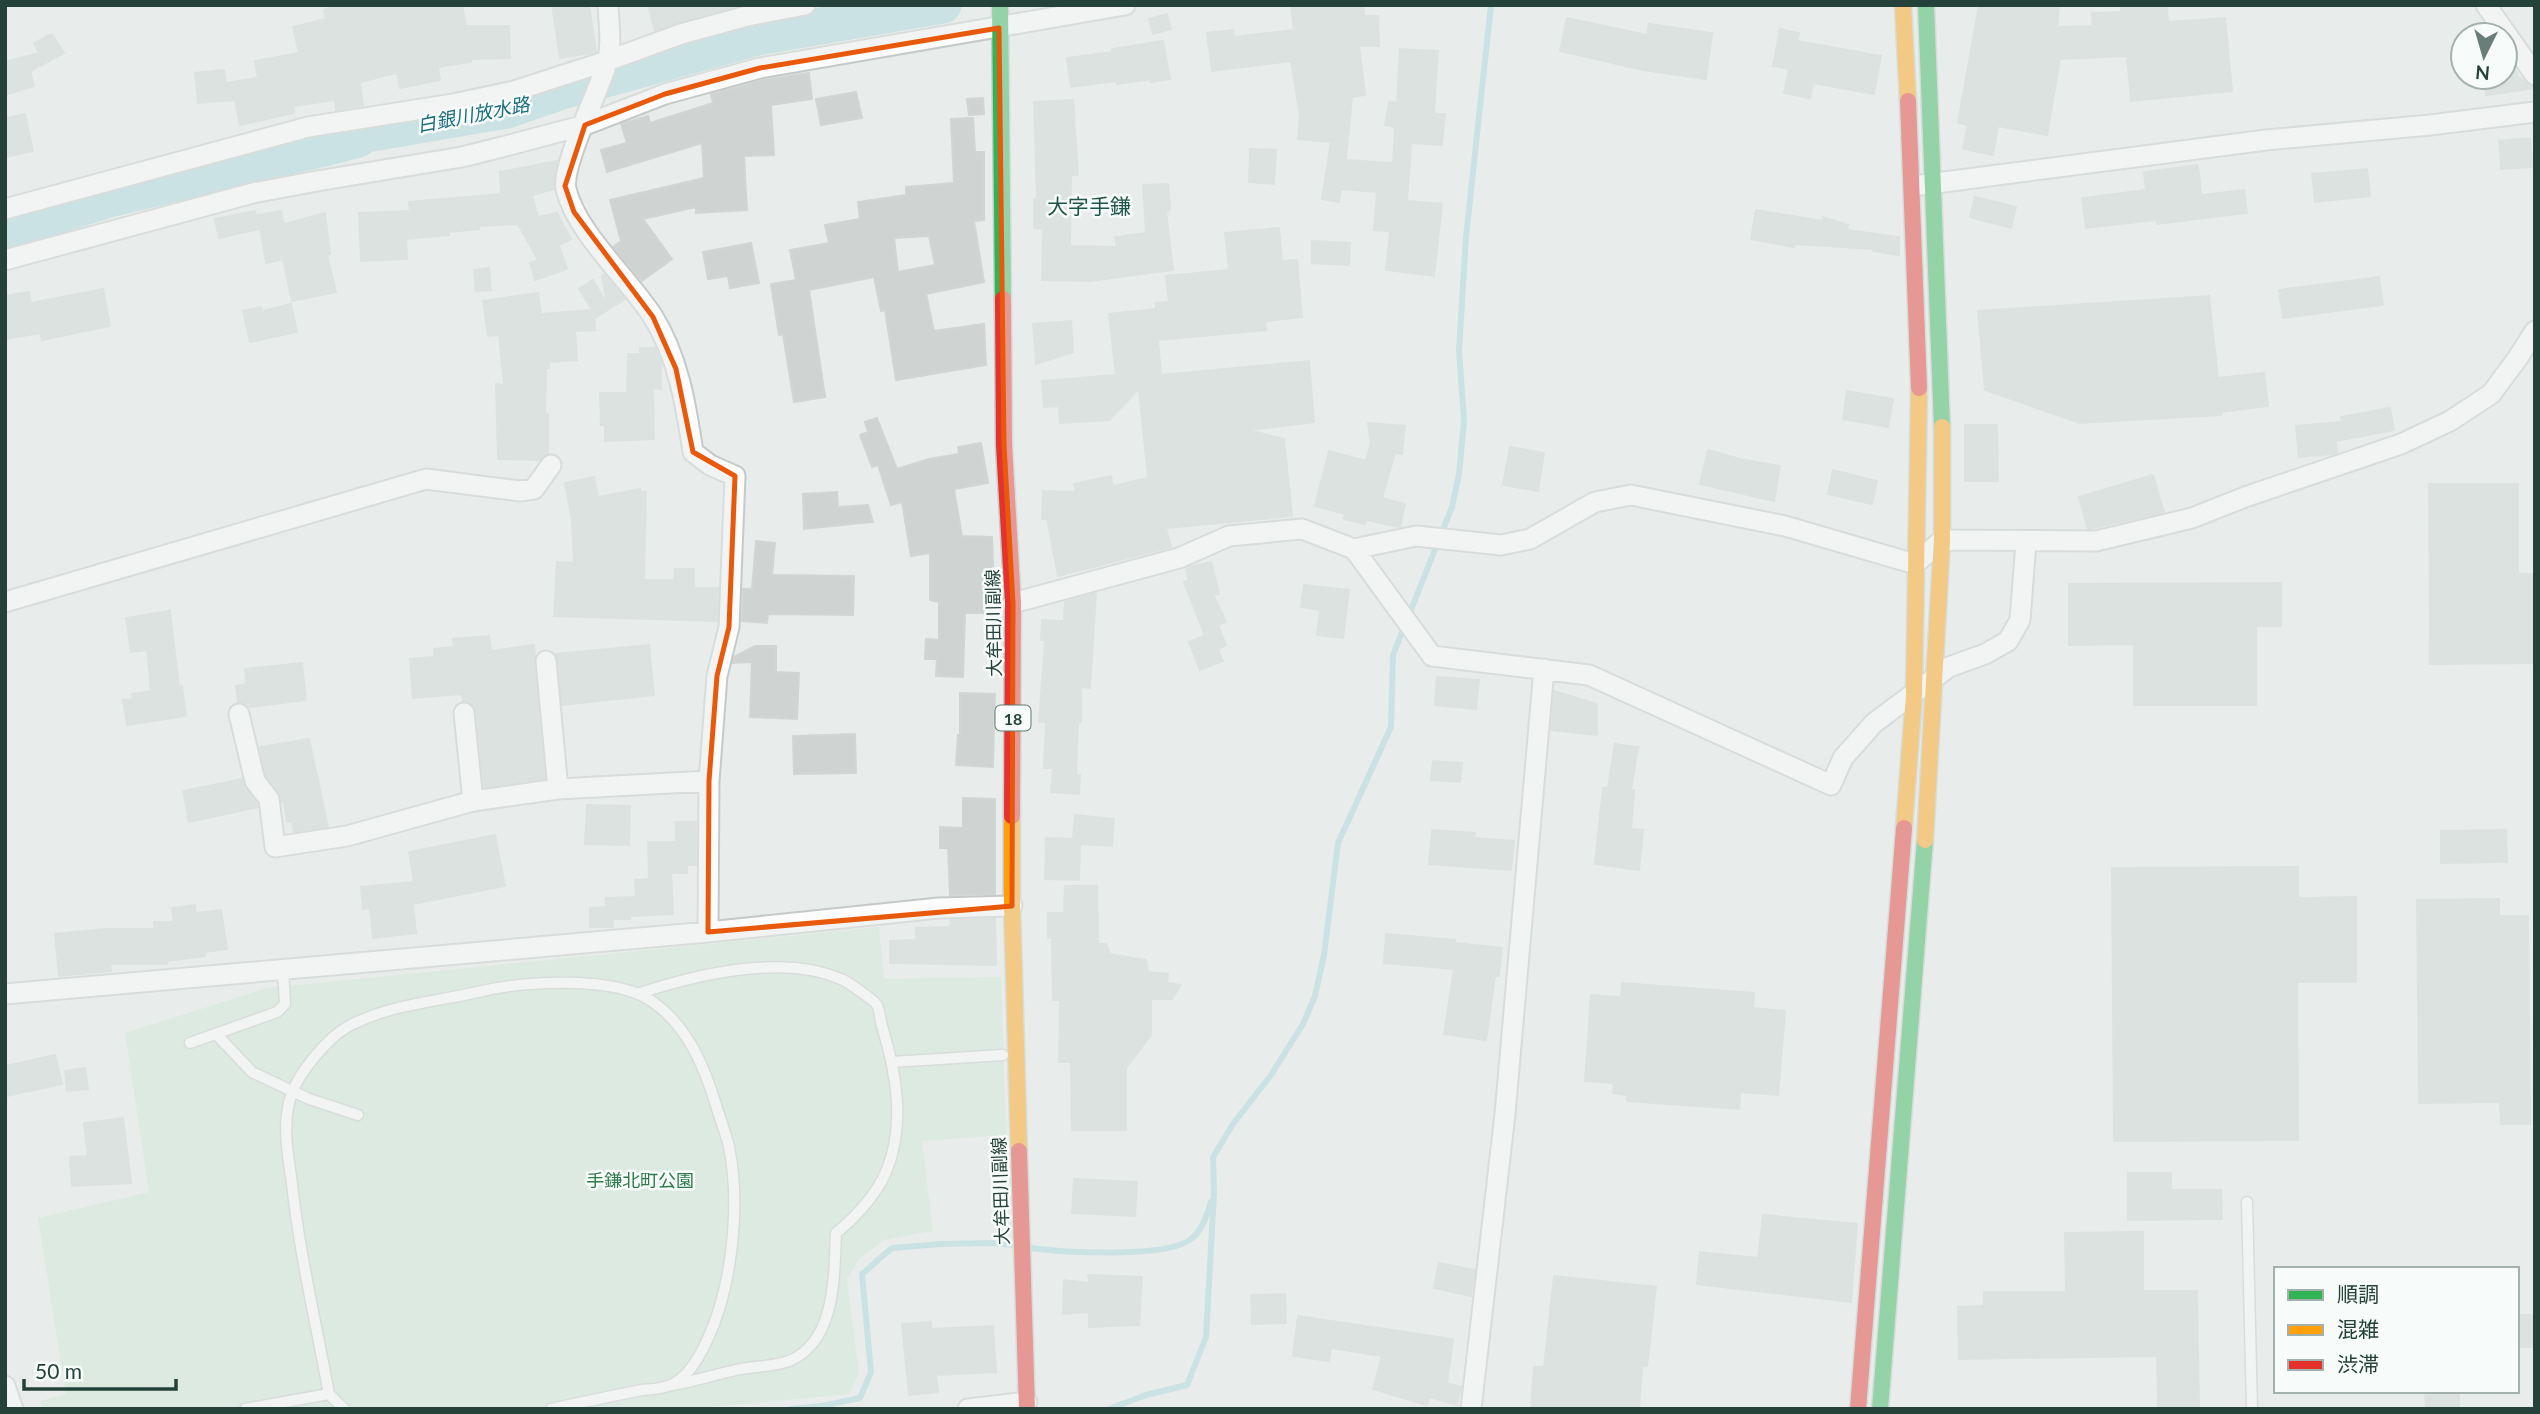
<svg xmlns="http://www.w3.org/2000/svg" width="2540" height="1414" font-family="Lato,'Noto Sans JP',sans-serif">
	<rect width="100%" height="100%" fill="#e8edeb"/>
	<path fill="#d1e6d8" d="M879,927L884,979L1001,977L1006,1135L922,1141L933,1231L884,1240L858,1260L847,1280L859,1373L849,1394L690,1409H42L40,1401L66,1394L38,1218L149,1192L125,1033L267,988Z"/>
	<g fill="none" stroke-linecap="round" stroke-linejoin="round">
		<path stroke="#a9d4db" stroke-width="6" d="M1030,1248C1062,1252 1166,1259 1191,1239C1202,1231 1207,1214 1211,1202
			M791,1409L822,1406L860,1398L871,1372L862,1274L892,1248L941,1244L991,1243L1013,1245
			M1109,1409L1146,1395L1187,1385L1206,1337L1214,1193L1213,1157L1233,1124L1271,1075L1303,1024L1315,996L1324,955L1338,843L1391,727L1393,655L1452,507L1459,474L1464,421L1459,350L1466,237L1491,5"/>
		<path stroke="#a9d4db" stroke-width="37" d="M5,232L109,199L320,149L358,139L366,134L507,110L559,92L758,37L943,5"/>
	</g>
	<path fill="#cfd4d2" stroke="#d1d6d4" stroke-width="2" fill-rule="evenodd" d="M341,5H462L466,26H509L510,58L471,59V62L438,67L440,80L400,88L397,73L360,82L363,106L336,110L335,100L293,106L294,113L240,125L235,100L198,103L195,73L224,70L226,83L258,78L255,61L299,53L293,27L326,19L324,10Z
		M552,5H589L596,52L560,58Z
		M648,5H740L655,31Z
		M1291,5H1363L1364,16H1378L1379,46H1359L1365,95L1352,97L1346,160L1393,163L1395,127L1385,125L1389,102L1397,103L1400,49L1438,51L1434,114H1445L1442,145L1411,143L1407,201L1442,204L1434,276L1386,270L1390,231L1374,230L1377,192L1341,189L1339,202L1322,199L1331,142L1298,139L1300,116L1291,61L1212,71L1207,33L1233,30L1234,37L1294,30Z
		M1979,5H2059L2057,27L2093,26L2092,13L2121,12V5H2167L2168,22L2225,18L2232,91L2131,101L2127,56L2060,59L2047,135L1998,126L1993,155L1963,149L1968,125L1958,123Z
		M1167,14L1171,29L1153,34L1149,19Z
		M1567,18L1647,35L1649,24L1712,33L1706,79L1643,70L1560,51Z
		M1780,29L1799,33L1797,41L1881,56L1874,94L1813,83L1810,98L1784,93L1789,69L1773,66Z
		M52,34L64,53L30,71L34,86L5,95V62L39,53L34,43Z
		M1163,41L1170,79L1151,82V79L1117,84V81L1071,87L1067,58L1112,52V49Z
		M2505,54L2519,77L2535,88L2486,95L2484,77H2505Z
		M809,73L812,99L771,105L774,155L744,156L747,210L696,213V207L643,219L672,259L642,281L613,247L621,241L610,200L704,178L702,143L607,172L601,150L627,143L621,124L648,116L650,123L713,103L711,94L763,80Z
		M856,92L862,118L821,125L816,99Z
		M983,98L984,114L969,115L967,99Z
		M1073,100L1078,175H1071L1070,246L1117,247L1115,237L1146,233L1143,185L1168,184L1170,210L1166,211L1173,270L1090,281L1042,280L1043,229L1034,228V199H1037L1034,102Z
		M25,114L33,151L5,157V118Z
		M973,118L975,152H984V220L974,221L984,282L926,294L934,331L984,324L986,365L896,380L885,310L881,311L874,277L809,290L825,397L794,402L783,334L779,335L771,284L796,280L790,250L829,243L825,225L860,219L858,202L906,195V187L954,183L951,119ZM929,236L935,265L898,272L894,238Z
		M2530,138L2532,167L2501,169L2499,141Z
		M1250,149L1276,150L1274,184L1249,182Z
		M557,161L554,189L532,195L538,217L557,213L571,239L559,245L567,269L535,280L530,263L538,260L518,224L479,226V229L449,232V235L406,239L407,259L361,261L359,213L410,211L409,202L501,194L500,172Z
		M2198,165L2201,195L2244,190L2247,213L2157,224L2156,220L2086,228L2082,198L2146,190L2144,172Z
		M2367,169L2370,196L2315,202L2312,174Z
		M1975,197L2016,207L2011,228L1970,217Z
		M1756,210L1823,221V217L1848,225L1847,230L1899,237V255L1873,251L1874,249L1794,244V247L1751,239Z
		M255,211L259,229L219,238L215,219Z
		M281,211L284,224L325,213L330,254L327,255L336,292L292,301L283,259L266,263L258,215Z
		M1279,228L1282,261L1297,260L1302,317L1265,321L1266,330L1158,340L1161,375L1309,361L1314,422L1249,430L1284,439L1292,516L1166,528L1171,547L1058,576L1047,519H1042L1043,491L1076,492L1074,484L1111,476L1113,486L1148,478L1139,389L1109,420L1060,423L1059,406L1044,407L1042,381L1116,375L1109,314L1156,309V303L1169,302L1166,276L1229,270L1225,233Z
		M1312,241L1350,243L1349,265L1312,263Z
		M751,243L759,283L730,288L728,276L708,279L703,252Z
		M489,268L491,290L476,291L474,270Z
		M604,274L625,299L596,317L594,313L595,330L575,331L577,360L549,362V368H546L545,415L548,414V453L540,460L498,459L496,384L504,385L499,335L488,336L483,301L538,293L541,314L592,310L579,289L593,280L607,305L602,275Z
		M2379,277L2383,305L2283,318L2279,290Z
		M103,289L110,326L42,340L40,333L5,339V296L29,292L31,303Z
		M2209,296L2218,378L2264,373L2268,406L2221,412V415L2080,423L1985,390L1978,311Z
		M291,304L297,332L250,342L243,311L261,307L262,311Z
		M1071,321L1073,352L1036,364L1033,324Z
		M640,348H655L661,363V389L653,388L654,439L605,441V425H601L600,393H627L628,354H640Z
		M1847,391L1893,399L1888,427L1843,419Z
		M2390,408L2394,430L2336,441L2337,453L2332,454L2299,457L2296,426L2342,422L2341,417Z
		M877,418L897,469L929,459L959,454L958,447L981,443L988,483L954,489L962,536L992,537L995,613H965L963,677L936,676L937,659H925L926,639L939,640V602L930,600V553L911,556L902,502L891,505L878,465L872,467L860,435L868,432L865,422Z
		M1368,423L1405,426L1402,454L1395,453L1382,498L1405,504L1400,527L1366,520L1365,524L1344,519L1345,514L1315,506L1329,451L1366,461L1371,443Z
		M1965,425H1997L1998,481H1965Z
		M1510,447L1544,453L1538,491L1503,485Z
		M1708,450L1740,459L1780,466L1774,501L1700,484Z
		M1833,470L1877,481L1872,504L1828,494Z
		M2153,475L2164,512L2088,529L2079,497Z
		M594,477L598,497L640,489L641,492H646L644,580H674L675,569H694V588H718L717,621L554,616L557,562L574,563L572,519L565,483Z
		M2429,484H2518V574H2535V663L2430,664Z
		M837,492L838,507L868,505L873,522L804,529L803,494Z
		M756,541L775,543L772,575L854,576L853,615L768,614L767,623L742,621L743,589H752Z
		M1211,562L1219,594L1213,595L1226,622L1218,625L1226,645L1218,649L1223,661L1200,670L1189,642L1205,636L1184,582L1189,581L1186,568Z
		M2281,583V626H2256V705H2134V644L2069,645V584Z
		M1304,585L1349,590L1343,638L1317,635L1320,610L1301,607Z
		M1096,593L1090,688L1081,687V722H1078L1076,775H1080L1079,794L1051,792L1053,768H1044L1046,722H1039L1045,640H1041L1042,620L1064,621L1065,602Z
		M170,611L179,687L182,686L186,716L127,725L123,700L133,699L132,694L151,691L147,650L131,652L126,618Z
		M489,636L491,651L534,645L545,779L484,787L476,712L473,705L463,701L462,694L413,698L410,659L434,657V649L454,647L453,639Z
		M649,645L654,695L562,705L556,654Z
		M755,646H776V672L799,673L797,719L750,717L752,662L733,663L734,657Z
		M302,663L306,700L249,707L238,702L236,686L246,684L245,669Z
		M1437,677L1479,680L1476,709L1435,705Z
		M1554,691L1597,704V735L1551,730Z
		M960,693L995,694L993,767L956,765L958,735H960Z
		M855,734L856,773L794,774L793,736Z
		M309,739L328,827L294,832L292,821L287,822L284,802H282L279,792L266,776L260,747Z
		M1615,744L1638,747L1631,790H1634L1631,829L1643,830L1639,870L1595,864L1603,788H1608Z
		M1433,761L1462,763L1460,782L1431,780Z
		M242,779L258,807L189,822L183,791Z
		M963,798L995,799V894L950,895L948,848H940V827L963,828Z
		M587,805L630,806L629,845L585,844Z
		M1075,815L1114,819L1112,846L1080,844L1079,880L1045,879L1046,838L1073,839Z
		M676,822H696V865H687V873H671L673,914L630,916V919H613V927H590V908L606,907V898L636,897L635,880L649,879L648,842H676Z
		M1432,830L1475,833L1474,838L1514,841L1511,870L1429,864Z
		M2506,830L2507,862L2441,863V831Z
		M495,835L505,886L413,904L416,933L373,938L370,908L363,909L361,887L414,882L409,852Z
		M2298,867V898L2356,897V982H2297L2298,1140L2114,1141L2112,868Z
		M1065,886H1097L1098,944H1106L1110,954L1146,960L1148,972L1168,974L1167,983L1181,985L1172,999H1151V1035L1126,1068V1130H1072L1071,1062H1059L1060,1000H1053L1052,938H1048V913H1064Z
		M2499,899V916H2528L2530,1124H2501L2500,1102L2419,1103L2417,900Z
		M195,905L196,913L221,910L227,949L205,952V956L167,961V964H110L111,971L59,976L55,934L105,929H154V922H174L172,908Z
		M995,919L996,965L890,963V941L916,940V928L950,927L951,920Z
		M1386,934L1455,940V943L1502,948L1499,976H1495L1486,1040L1444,1034L1454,969L1384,963Z
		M1622,983L1754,993L1753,1008L1785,1011L1778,1095L1740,1092L1739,1109L1627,1101V1095L1613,1093L1614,1083L1585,1081L1591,995L1621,997Z
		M55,1055L62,1084L7,1096L5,1066Z
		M85,1068L88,1089L67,1091L65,1071Z
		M123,1118L131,1183L72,1186L70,1157L88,1156L84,1123Z
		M2128,1173H2171V1190H2221L2222,1219L2128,1220Z
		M1074,1179L1137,1182L1135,1216L1072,1213Z
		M1763,1215L1857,1224L1851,1302L1697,1284L1700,1252L1758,1258Z
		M2143,1232V1291H2197L2199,1409H2158L2157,1356L1959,1359L1958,1307L1984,1306V1292H2066L2065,1233Z
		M1439,1263L1475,1270L1471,1296L1434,1288Z
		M1088,1275L1142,1277L1139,1325L1089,1327V1312L1063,1314L1064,1280L1090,1283Z
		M1554,1276L1656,1287L1647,1366H1642L1639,1409H1531L1534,1367H1544Z
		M1285,1294L1286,1323L1252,1324L1251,1295Z
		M2517,1315H2535V1347H2517Z
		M1298,1316L1453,1339L1447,1383L1461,1387L1457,1405L1429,1397L1427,1405L1373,1389L1382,1356L1331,1348L1329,1361L1293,1356Z
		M931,1322V1329L993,1326L996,1372L936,1375L938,1392L909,1395L902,1324Z
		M2425,1391H2459V1408L2426,1409Z"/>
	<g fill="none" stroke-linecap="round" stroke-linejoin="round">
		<g stroke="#c5cac8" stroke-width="13">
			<path id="lane" d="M640,993C699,974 784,953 843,980C848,982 875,1001 877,1005C880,1010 880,1020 882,1026C896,1072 906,1125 886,1172C876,1195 855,1218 836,1233C834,1276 836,1342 789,1361C772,1367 753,1366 736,1370C714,1375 694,1381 673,1385
				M216,1034L252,1072L309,1099L358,1115
				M190,1043L277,1012L285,1004L283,969
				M892,1062L1003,1055
				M2247,1202L2252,1409
				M245,1409L329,1394
				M344,1409L329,1394L325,1373C313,1310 299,1248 292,1184C288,1154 281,1123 292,1093C300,1071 328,1038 347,1027C387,1005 434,1002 478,992C523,981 615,975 653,1002C688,1027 704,1066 716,1105C720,1119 726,1133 729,1147C740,1201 733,1273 714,1324C706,1344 693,1374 673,1384C665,1389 651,1389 642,1390C612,1396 582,1402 551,1409"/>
		</g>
		<g stroke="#c5cac8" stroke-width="23">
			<path id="street" d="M608,5C609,24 612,45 607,63C599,91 561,166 566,189C576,232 627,277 652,315C678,356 686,405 693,452L710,465L735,476L729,627L717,676L709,781L708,932
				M2486,5L2535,75
				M1921,185L2266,140L2430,125L2535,112
				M5,209L308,127L453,104L514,91L607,61L681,34L747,16L805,5
				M5,260L253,193L317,181L462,157L502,147L585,125L665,94L760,68L1125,5
				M1354,549L1432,656L1589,675L1831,785L1843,758L1874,723L1949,667L1985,654L2008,641L2020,620L2026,542
				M5,602L426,479L520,491L534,489L551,465
				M1013,603L1179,558L1229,536L1302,529L1354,549L1416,536L1501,545L1530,539L1595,502L1631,495L1785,526L1915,564L1942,540L2096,541L2192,518L2245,497L2401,444L2450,421L2491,394L2517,359L2535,331
				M546,661L558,789
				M464,713L473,801
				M239,714L255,781L269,799L275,847L347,836L473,801L558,789L709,781
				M5,994L708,932L939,908L1012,906
				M5,1386L13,1409
				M968,1409L1027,1402
				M1471,1409L1505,1114L1544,669"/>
		</g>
		<g stroke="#c3cbc8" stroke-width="19">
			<path id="fast" d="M1000,5L1003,299
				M1926,5L1942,427
				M1880,1409L1925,840"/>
		</g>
		<g stroke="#c3cbc8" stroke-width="19">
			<path id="slow" d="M1903,5L1908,101
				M1012,816V906L1019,1151
				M1904,828L1914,695L1919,388
				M1925,840L1942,540V427"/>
		</g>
		<g stroke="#c3cbc8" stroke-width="19">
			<path id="jam" d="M1908,101L1919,388
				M1003,299L1004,445L1013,603L1012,816
				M1019,1151L1027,1409
				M1858,1409L1904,828"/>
		</g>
		<use href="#lane" stroke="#fcfcfc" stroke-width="10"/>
		<use href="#street" stroke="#fcfcfc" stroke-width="19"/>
		<use href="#fast" stroke="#30b455" stroke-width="16"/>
		<use href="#slow" stroke="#ff9f0a" stroke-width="16"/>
		<use href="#jam" stroke="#e5322d" stroke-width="16"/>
	</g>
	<path d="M0 0H2540V1414H0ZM999,28L1004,445L1013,603L1012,906L708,932L709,781L717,676L729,627L735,476L693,452L676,369L653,317L574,212L565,186L585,125L665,94L760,68Z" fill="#e8edeb" fill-opacity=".55" fill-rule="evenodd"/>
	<path fill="none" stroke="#e8590c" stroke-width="5" stroke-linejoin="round" d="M999,28L1004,445L1013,603L1012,906L708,932L709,781L717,676L729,627L735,476L693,452L676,369L653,317L574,212L565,186L585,125L665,94L760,68Z"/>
	<g text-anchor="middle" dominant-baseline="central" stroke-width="5" stroke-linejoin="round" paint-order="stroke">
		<rect fill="#f7fbf9" stroke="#637a73" stroke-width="2" x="995.5" y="705.5" width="35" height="25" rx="5"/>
		<g font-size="16" font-weight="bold" fill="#24423a">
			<text x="1013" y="718">18</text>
		</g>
		<g font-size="18" fill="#24423a" stroke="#f7fbf9">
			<text transform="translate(993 623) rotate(-91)">大牟田川副線</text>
			<text transform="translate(1000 1191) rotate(-92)">大牟田川副線</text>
		</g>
		<g font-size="18" fill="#2d7a4b" stroke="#f7fbf9">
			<text x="640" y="1180">手鎌北町公園</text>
		</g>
		<g font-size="19" font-style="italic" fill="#1c6f80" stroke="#f7fbf9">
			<text transform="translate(473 114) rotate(-11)">白銀川放水路</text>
		</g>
		<g font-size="21" fill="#1f5548" stroke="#f7fbf9">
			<text x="1089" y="205">大字手鎌</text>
		</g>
	</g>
	<rect width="2540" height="1414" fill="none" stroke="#24423a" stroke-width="14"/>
	<rect x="2274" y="1267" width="245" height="126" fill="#f7fbf9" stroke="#a3b1ad" stroke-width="2"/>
	<rect x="2288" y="1290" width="35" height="10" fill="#30b455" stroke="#a3b1ad" stroke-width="2"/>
	<text x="2337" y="1302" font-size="21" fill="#24423a">順調</text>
	<rect x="2288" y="1325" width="35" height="10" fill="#ff9f0a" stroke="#a3b1ad" stroke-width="2"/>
	<text x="2337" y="1337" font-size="21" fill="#24423a">混雑</text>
	<rect x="2288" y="1360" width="35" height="10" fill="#e5322d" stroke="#a3b1ad" stroke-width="2"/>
	<text x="2337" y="1372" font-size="21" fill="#24423a">渋滞</text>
	<g transform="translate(2484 56) rotate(185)"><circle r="33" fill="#f7fbf9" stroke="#a3b1ad" stroke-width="2"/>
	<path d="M0-5L12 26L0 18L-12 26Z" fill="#697e78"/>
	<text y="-10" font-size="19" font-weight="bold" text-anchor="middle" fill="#24423a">N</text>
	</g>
	<path d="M24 1379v10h152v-10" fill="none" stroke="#24423a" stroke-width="3.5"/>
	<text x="35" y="1379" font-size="21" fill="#24423a" stroke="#f7fbf9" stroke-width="5" paint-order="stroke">50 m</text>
</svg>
